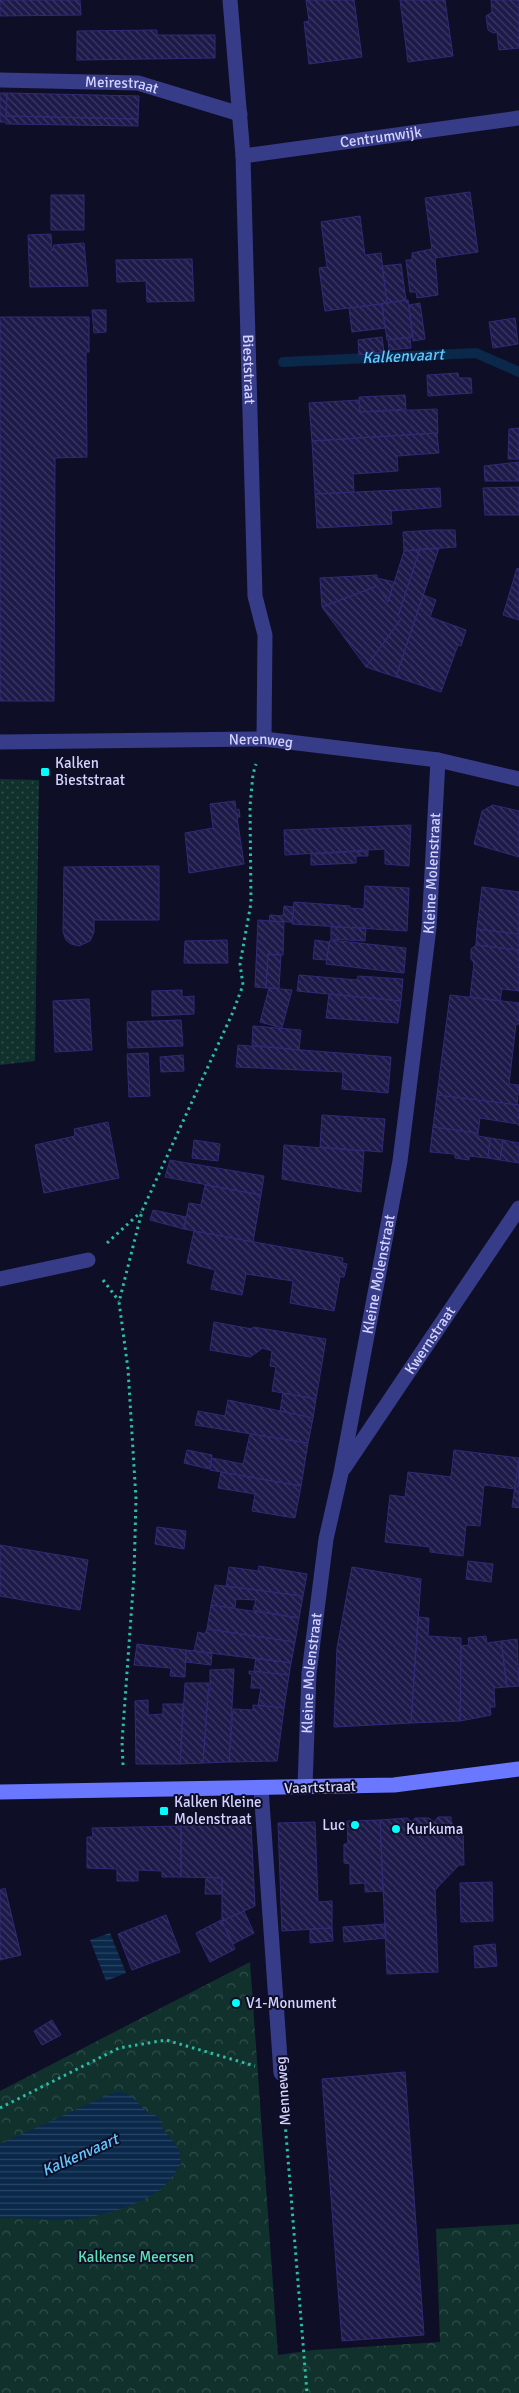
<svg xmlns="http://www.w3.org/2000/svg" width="519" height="2393" font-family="Signika,sans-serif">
	<defs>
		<pattern id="grass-dots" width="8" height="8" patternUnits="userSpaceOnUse" patternTransform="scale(1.25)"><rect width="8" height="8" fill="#10312c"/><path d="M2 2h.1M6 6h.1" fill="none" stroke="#324e4c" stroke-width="1.8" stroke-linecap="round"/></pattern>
		<pattern id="park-crowns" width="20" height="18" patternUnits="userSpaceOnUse" patternTransform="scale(1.25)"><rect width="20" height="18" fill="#10312c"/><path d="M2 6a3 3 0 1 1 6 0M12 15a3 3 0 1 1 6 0" fill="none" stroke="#324e4c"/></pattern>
		<pattern id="water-rules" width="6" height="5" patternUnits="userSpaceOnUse" patternTransform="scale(1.25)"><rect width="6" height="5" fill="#09284a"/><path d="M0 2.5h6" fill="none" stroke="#2c4665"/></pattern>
		<pattern id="building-back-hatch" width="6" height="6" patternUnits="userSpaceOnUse" patternTransform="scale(1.25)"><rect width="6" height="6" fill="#1d1949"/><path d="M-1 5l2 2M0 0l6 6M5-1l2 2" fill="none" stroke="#3d3a64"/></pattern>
	</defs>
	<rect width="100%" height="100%" fill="#0f0e27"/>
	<path fill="url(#grass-dots)" d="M0,779L39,780L35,1061L0,1065Z"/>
	<path fill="url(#park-crowns)" d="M250,1962L278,2355L313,2350L440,2342L436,2229L519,2224V2393H0V2091Z"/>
	<path fill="url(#water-rules)" d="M110,1933L126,1973L106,1981L90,1940Z
		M117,2091L130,2095L150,2115L154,2114L163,2122L160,2125L179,2149L181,2164C176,2171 172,2178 167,2183C146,2206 88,2221 57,2220C38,2220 19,2216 0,2218V2144Z"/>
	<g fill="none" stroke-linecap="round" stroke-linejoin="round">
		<path stroke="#09284a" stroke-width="10" id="s1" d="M283,362L476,353L519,372"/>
	</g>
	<path fill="url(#building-back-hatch)" stroke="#302a76" d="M0,0H80L81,15L0,16Z
		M306,0H354L362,57L309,64L304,22L309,21Z
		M400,0H445L453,56L408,62Z
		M491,0H519V48L499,50L497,32L493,33L488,30L486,16L492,12Z
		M157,30V35H215V58L77,60V31Z
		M0,93H7L6,116L138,119V126L6,124V122H0Z
		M7,93L139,96L138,119L6,116Z
		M470,192L478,252L435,258L438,295L417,298L416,292H410L406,260H412V253L432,249L425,198Z
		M51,195H84V230H51Z
		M360,216L365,255L381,253L387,303L325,311L319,268L327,267L321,222Z
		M51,234L52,251L54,245L84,243L88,286L30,287L28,235Z
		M192,259L194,301L147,302L146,281L117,282L116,260Z
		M401,264L406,300L387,303L382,266Z
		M408,300L413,337L387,340L382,304Z
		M420,303L425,339L413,341L409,305Z
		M382,304L385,328L352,332L349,308Z
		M92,310H106V332L94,333Z
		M0,317H89V352H86L87,457L55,458L54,701H0Z
		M515,318L518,344L493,348L489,322Z
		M382,337L384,352L359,355L358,340Z
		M410,337L411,348L389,350L388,340Z
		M458,373L459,378H471L472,393L428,396L427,375Z
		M405,395L406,409L360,412L359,397Z
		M359,400L360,412L437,409L438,433L312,441L309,403Z
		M519,428V459H508L509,429Z
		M437,433L439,453L397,456L398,471L353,474L354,492L315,494L312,441Z
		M519,462V481H485L484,466Z
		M519,487V515H485L483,488Z
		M440,488L441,507L391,511L392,524L317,528L315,494Z
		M435,530H455L456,547L404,551L403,532Z
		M439,548L396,677L366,667L401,619L398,616L420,549Z
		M420,549L398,616L401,619L366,667L322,607L377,586L388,602L404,551Z
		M517,568L519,569V620L503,615Z
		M377,575V578L394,582L388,602L377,586L322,607L320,578Z
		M423,595L436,600L430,617L466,630L461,646L458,645L441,692L396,677Z
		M235,801L236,810L239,809L240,817H237L244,864L189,873L185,833L213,828L210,804Z
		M493,805L519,811V857L474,844L482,811Z
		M411,825L409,866L385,864V849L285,855L284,830Z
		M368,851V856H356V863L311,865V854Z
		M159,866V920H94V932L90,941L79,946L71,944L66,940L63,932L64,867Z
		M365,886L409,888L407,931L292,924L294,902L350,906V908L364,909Z
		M482,887L519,892V934L477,929Z
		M284,906L294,907L292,922L269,921L270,915L283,916Z
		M258,920L284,922L283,955L268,954L266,988L255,987Z
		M331,927L366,928L365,941L331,939Z
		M477,929L519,934V950L476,945Z
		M227,940L228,963H184L185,941Z
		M315,940L329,942L327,960L313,959Z
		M330,940L406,948L404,973L326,964Z
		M476,945L519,950V991L502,989L500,1001L470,997L474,963L471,959V949Z
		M268,954L281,955L279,988H266Z
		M299,975L357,980L358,976L403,979L401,1001L297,991Z
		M269,988L292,990L282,1028L260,1022Z
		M182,990V997L194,996V1014L152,1016V991Z
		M329,994L401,1001L398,1023L326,1018Z
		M450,995L519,1003V1024H516L509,1084L519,1085L517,1104L519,1105L437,1095Z
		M89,999L92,1050L55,1052L53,1001Z
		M181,1020L183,1046L128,1048L127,1022Z
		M253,1026L301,1030L299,1050L252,1045Z
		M238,1045L391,1057L388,1093L342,1089L343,1072L236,1067Z
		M148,1053L150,1096L129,1097L127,1054Z
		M183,1055L184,1071L161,1072L160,1057Z
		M437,1095L519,1105V1126L518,1124L480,1118L478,1133L433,1127Z
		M322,1115L385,1119L382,1152L320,1147Z
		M108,1122L119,1178L44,1193L35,1145L75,1136L74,1129Z
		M433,1127L478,1133V1136L490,1138L488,1158L469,1156V1160L455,1158V1154L430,1152Z
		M490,1138L503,1140L500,1160L488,1158Z
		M194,1140L220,1144L218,1161L192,1158Z
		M503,1140L519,1143V1163L500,1160Z
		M284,1145L364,1151L361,1192L282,1179Z
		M170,1160L264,1176L261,1195L165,1177Z
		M205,1185L261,1195L253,1242L184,1229L189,1203L201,1205Z
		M153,1210L186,1217L184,1229L150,1220Z
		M194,1231L343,1258L342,1263L347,1264L344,1277H340L334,1311L290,1303L293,1281L246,1274L242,1295L211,1289L215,1270L187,1263Z
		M214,1322L252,1329L253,1327L326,1339L316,1399L272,1391L276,1367L270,1366L272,1351L263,1348L250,1357L210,1350Z
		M283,1393L316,1399L313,1418L280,1411Z
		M228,1400L313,1418L308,1443L195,1425L198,1411L225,1416Z
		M250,1434L308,1443L301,1486L210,1470L212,1458L243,1464Z
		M187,1450L212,1455L209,1469L184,1463Z
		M454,1450L519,1458V1485L515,1489L484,1485L480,1526L466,1525L463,1556L430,1552V1547L385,1542L390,1495L405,1497L408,1472L451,1477Z
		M519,1458V1508L512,1507Z
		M221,1472L301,1486L295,1518L252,1511L255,1494L218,1488Z
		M157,1527L186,1531L184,1549L155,1544Z
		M0,1545L88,1560L80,1610L0,1596Z
		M468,1561L493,1564L491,1582L466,1579Z
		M259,1566L307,1574L303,1596L226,1586L229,1567L258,1571Z
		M352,1567L421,1579L411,1723L334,1727L337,1648Z
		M215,1585L303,1596L299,1618L253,1610L256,1600L236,1599L235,1608L211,1605Z
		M211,1605L299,1618L295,1642L207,1629Z
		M418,1617L429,1618L428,1636L461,1638L460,1721L411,1723Z
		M207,1629L295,1642L291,1663L194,1651L198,1632L205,1634Z
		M486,1636L487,1643L501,1641L507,1687L494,1688L495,1707H490L491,1715L460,1721L461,1646L469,1645L468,1638Z
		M517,1639L519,1686L507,1687L501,1641Z
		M137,1644L186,1650L185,1677L170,1676L171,1668L134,1665Z
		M186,1650L212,1653L211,1665L186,1662Z
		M256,1658L291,1663L289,1675L254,1671Z
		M234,1669L229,1762L203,1763L208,1692H210V1670Z
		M249,1671L289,1675L284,1708L258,1705L261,1688H251L252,1674H249Z
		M185,1683H209L203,1763L180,1764Z
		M148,1700V1715L163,1714V1704H183L180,1764H136L135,1701Z
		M253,1705L284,1708L277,1761L229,1762L233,1709L253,1710Z
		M438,1817H451V1822L457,1828L463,1827L464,1865H459L435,1890L438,1972L387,1974L380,1820L407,1818L412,1822L415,1818H429L434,1822Z
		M380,1820L383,1891L365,1892V1883L350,1884V1864L344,1863V1844H348L347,1821Z
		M315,1822L318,1902L332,1901V1928L282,1931L278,1823Z
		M251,1825L255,1906L222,1921V1878L181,1877V1826Z
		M181,1826V1877H162V1871L138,1870V1881H117V1869L87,1868V1837H93L92,1828Z
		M206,1877L222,1878V1894H205Z
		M492,1882L493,1921L461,1922L460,1883Z
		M5,1888L21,1955L0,1960V1890Z
		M244,1911L254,1933L233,1944L222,1921Z
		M166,1915L180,1952L132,1970L118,1934Z
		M221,1920L235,1949L210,1962L196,1933Z
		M385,1924L386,1938L344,1942L343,1927Z
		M332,1928L333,1941L310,1943V1929Z
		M495,1944L497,1966L475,1968L474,1946Z
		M52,2020L61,2035L42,2045L34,2031Z
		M405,2072L424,2335L342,2341L322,2079Z"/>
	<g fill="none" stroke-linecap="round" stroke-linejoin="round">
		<path stroke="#29bea5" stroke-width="3" stroke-dasharray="2.5 4" stroke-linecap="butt" d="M107,1243L141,1212
			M103,1280L119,1301
			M123,1765L122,1742L134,1575L136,1499L128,1369L119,1302L142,1211L233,1012L243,985L240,964L251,903L250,806L253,774L256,764
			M283,2097L307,2393
			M0,2108L119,2048L166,2040L255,2066"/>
		<g stroke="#363c88" stroke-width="15">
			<path id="s2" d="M230,0L243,156L255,596L265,635L264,739"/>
			<path id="s3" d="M0,80L138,83L240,114"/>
			<path id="s4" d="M243,156L519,118"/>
			<path id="s5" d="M0,742L264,739L438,760L519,779"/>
			<path d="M0,1279L88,1260"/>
			<path id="s6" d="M344,1468L519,1208"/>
			<path id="s7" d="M305,1787L309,1673L326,1539L341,1473L400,1161L429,928L438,760"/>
			<path d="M261,1788L281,2073"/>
		</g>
		<path stroke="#6a77ff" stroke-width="15" d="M0,1792L394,1785L519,1769"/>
	</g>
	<g fill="#00fefc" stroke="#0f0e27" stroke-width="2">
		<rect x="40" y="767" width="10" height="10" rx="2.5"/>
		<rect x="159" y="1806" width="10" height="10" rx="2.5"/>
		<circle cx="355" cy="1825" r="5"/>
		<circle cx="396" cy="1829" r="5"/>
		<circle cx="236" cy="2003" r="5"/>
	</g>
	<g text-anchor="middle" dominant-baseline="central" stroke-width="4" stroke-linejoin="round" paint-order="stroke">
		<g font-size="15" fill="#d4d3ff" stroke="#0f0e27">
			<text stroke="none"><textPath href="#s3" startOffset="122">Meirestraat</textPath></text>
			<text stroke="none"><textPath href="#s4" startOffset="139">Centrumwijk</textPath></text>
			<text stroke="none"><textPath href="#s2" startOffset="370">Bieststraat</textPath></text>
			<text stroke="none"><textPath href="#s5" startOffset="261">Nerenweg</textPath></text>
			<text stroke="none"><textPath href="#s7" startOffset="924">Kleine Molenstraat</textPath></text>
			<text stroke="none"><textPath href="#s7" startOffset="519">Kleine Molenstraat</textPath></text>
			<text stroke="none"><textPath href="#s6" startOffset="154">Kwernstraat</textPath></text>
			<text stroke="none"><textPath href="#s7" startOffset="114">Kleine Molenstraat</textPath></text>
			<text transform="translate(320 1787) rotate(-2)">Vaartstraat</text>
			<text transform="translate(283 2091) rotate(-94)">Menneweg</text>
		</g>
		<g font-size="15" fill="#d4d3ff" stroke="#0f0e27" text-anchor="start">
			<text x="55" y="763">Kalken<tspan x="55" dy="17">Bieststraat</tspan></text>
			<text x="174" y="1802">Kalken Kleine<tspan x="174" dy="17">Molenstraat</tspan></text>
			<text x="345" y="1825" text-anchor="end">Luc</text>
			<text x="406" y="1829">Kurkuma</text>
			<text x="246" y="2003">V1-Monument</text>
		</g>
		<g font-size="15" fill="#59e6b3" stroke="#0f0e27">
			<text x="136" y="2257">Kalkense Meersen</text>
		</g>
		<g font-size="16" font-style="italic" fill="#61c7ff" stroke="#0f0e27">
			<text stroke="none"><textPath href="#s1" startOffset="120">Kalkenvaart</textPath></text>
			<text transform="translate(80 2155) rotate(-24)">Kalkenvaart</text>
		</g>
	</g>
</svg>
